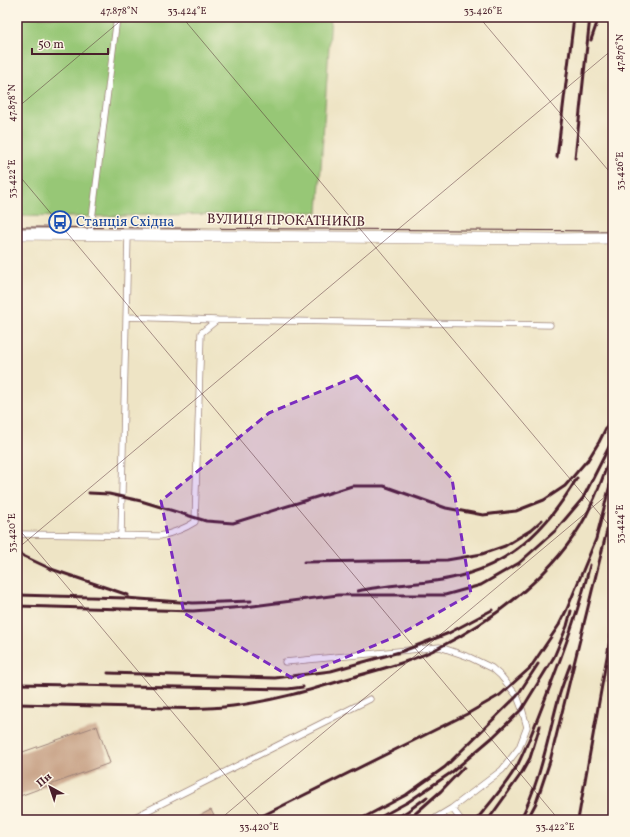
<svg xmlns="http://www.w3.org/2000/svg" width="630" height="837" font-family="Vollkorn,serif">
	<rect width="100%" height="100%" fill="#fcf5e5"/>
	<filter id="ink" filterUnits="userSpaceOnUse"><feTurbulence type="fractalNoise" baseFrequency=".025" numOctaves="2"/><feDisplacementMap in="SourceGraphic" scale="8" xChannelSelector="R" yChannelSelector="G"/><feConvolveMatrix kernelMatrix="1 2 1 2 8 2 1 2 1" color-interpolation-filters="sRGB"/></filter>
	<filter id="wash" filterUnits="userSpaceOnUse"><feTurbulence type="fractalNoise" baseFrequency=".012" numOctaves="4" result="noise"/><feDisplacementMap in="SourceGraphic" scale="16" xChannelSelector="R" yChannelSelector="G"/><feGaussianBlur stdDeviation="0.9" result="paint"/><feColorMatrix in="noise" values="0 0 0 0 0 0 0 0 0 0 0 0 0 0 0 0 0 1.4 0 .05"/><feComposite in="paint" operator="in"/></filter>
	<g filter="url(#wash)">
		<rect width="100%" height="100%" fill="#eee4c5"/>
		<path fill="#97c776" stroke="#707350" d="M17,17H331L318,212L70,217L17,216Z"/>
		<g id="blocks">
			<path fill="#c49c80" d="M97,726L110,763L17,797V754Z
				M211,810L216,820H191Z"/>
		</g>
	</g>
	<g filter="url(#ink)">
		<use href="#blocks" fill-opacity="0" stroke="#9c8278" stroke-width="1"/>
		<g fill="none" stroke-linecap="round" stroke-linejoin="round">
			<g stroke="#9c8278" stroke-width="7">
				<path id="service" d="M90,235L117,17
					M126,317L217,320
					M17,534L160,536C173,533 184,529 195,522L201,333L217,320L550,325
					M121,535L128,235
					M285,662L440,647L469,657L492,668L501,676L517,696L522,709L527,727L519,748L502,770L452,808
					M129,820L370,699
					M432,820L452,808L461,820"/>
			</g>
			<g stroke="#9c8278" stroke-width="12">
				<path id="minor" d="M17,234L554,239L613,238"/>
			</g>
			<use href="#service" stroke="#fff" stroke-width="5.5"/>
			<use href="#minor" stroke="#fff" stroke-width="11"/>
			<path stroke="#4a1f2b" stroke-width="1" d="M17,227L613,231"/>
			<path stroke="#4a1f2b" stroke-width="3" d="M591,40L599,17
				M557,157L574,17
				M575,158L590,17
				M586,463L599,442L613,414
				M89,493L109,494L141,501L206,521L233,523L352,486H384L446,508L483,515L516,511L544,500L565,486L589,458
				M17,553L51,569L128,595
				M304,562L447,560L482,554L505,546L531,530L542,520
				M358,591C394,583 432,585 467,574C518,559 551,522 577,478
				M17,595L126,598L193,603L251,601
				M17,606L193,611L245,607L338,595H445L481,585L519,563L556,530L583,498L613,439
				M108,673L275,678L331,671L403,651L449,633L492,610
				M17,684L288,689L303,687
				M17,704C57,705 97,706 137,707C169,708 201,710 233,706C273,701 311,690 350,678C380,669 412,662 440,647C496,619 556,572 586,516C597,494 606,471 613,447
				M254,820L467,714L500,695L530,668L559,625L567,609L596,539L613,473
				M359,820L406,795L445,767L517,696L538,664
				M375,820L408,802L452,772L493,737L522,709L554,657L567,626L571,611
				M393,820L408,811L427,797
				M408,820L441,791L464,767
				M476,820C491,802 507,784 518,764C529,742 538,718 547,694C564,651 579,609 590,565
				M488,820L521,774L530,758L540,726
				M520,820C540,783 547,741 558,700C561,688 566,676 570,665
				M527,820L536,803L550,761L613,506
				M578,820L613,623
				M609,820L613,788"/>
		</g>
	</g>
	<path fill="#7b2cbf" fill-opacity="0.2" stroke="#7b2cbf" stroke-width="3" stroke-dasharray="8 5" stroke-linejoin="round" d="M357,376L452,479L471,594L397,636L294,679L184,613L161,501L269,413Z"/>
	<path fill="none" stroke="#4a1f2b" stroke-width="1" stroke-opacity="0.45" d="M182,17L613,530M479,17L613,176M17,108L125,17M17,173L559,820M17,527L263,820M17,549L613,49M219,820L613,490"/>
	<defs>
		<g id="bus-ring" transform="scale(1.15)"><circle r="9.5" fill="#fcf5e5" stroke="#1a4fb4" stroke-width="1.5"/><path d="M-5-6H5V4H4V6H2V4H-2V6H-4V4H-5ZM-3.5-4V0h7V-4ZM-3.5 1.2v1.5H-2V1.2ZM2 1.2v1.5H3.5V1.2Z" fill="#1a4fb4"/></g>
	</defs>
	<g fill-rule="evenodd">
		<use href="#bus-ring" x="60" y="222"/>
	</g>
	<g text-anchor="middle" dominant-baseline="central" stroke-width="3" stroke-linejoin="round" paint-order="stroke">
		<g font-size="14" fill="#4a1f2b" stroke="#fcf5e5">
			<text transform="translate(286 221) rotate(1)">ВУЛИЦЯ ПРОКАТНИКІВ</text>
		</g>
		<g font-size="14" fill="#164399" stroke="#fcf5e5" text-anchor="start">
			<text x="76" y="222">Станція Східна</text>
		</g>
	</g>
	<rect width="630" height="837" fill="none" stroke="#fcf5e5" stroke-width="44"/>
	<g transform="translate(50 787) rotate(320)" stroke="#fcf5e5" stroke-width="3" paint-order="stroke">
	<path d="M0-3L7 15L0 10L-7 15Z" fill="#4a1f2b"/>
	<text y="-6" font-size="11" font-weight="bold" text-anchor="middle" fill="#4a1f2b">Пн</text>
	</g>
	<path d="M32 48v6h76v-6" fill="none" stroke="#4a1f2b" stroke-width="2"/>
	<text x="38" y="48" font-size="12" fill="#4a1f2b" stroke="#fcf5e5" stroke-width="3" paint-order="stroke">50 m</text>
	<rect x="22" y="22" width="586" height="793" fill="none" stroke="#4a1f2b" stroke-width="1.5"/>
	<g font-size="10" text-anchor="middle" fill="#4a1f2b">
		<text x="119" y="14">47.878°N</text>
		<text x="187" y="14">33.424°E</text>
		<text x="483" y="14">33.426°E</text>
		<text transform="translate(619 53) rotate(-90)" y="4">47.876°N</text>
		<text transform="translate(11 103) rotate(-90)" y="4">47.878°N</text>
		<text transform="translate(619 171) rotate(-90)" y="4">33.426°E</text>
		<text transform="translate(11 179) rotate(-90)" y="4">33.422°E</text>
		<text transform="translate(619 524) rotate(-90)" y="4">33.424°E</text>
		<text transform="translate(11 533) rotate(-90)" y="4">33.420°E</text>
		<text x="259" y="830">33.420°E</text>
		<text x="555" y="830">33.422°E</text>
	</g>
</svg>
